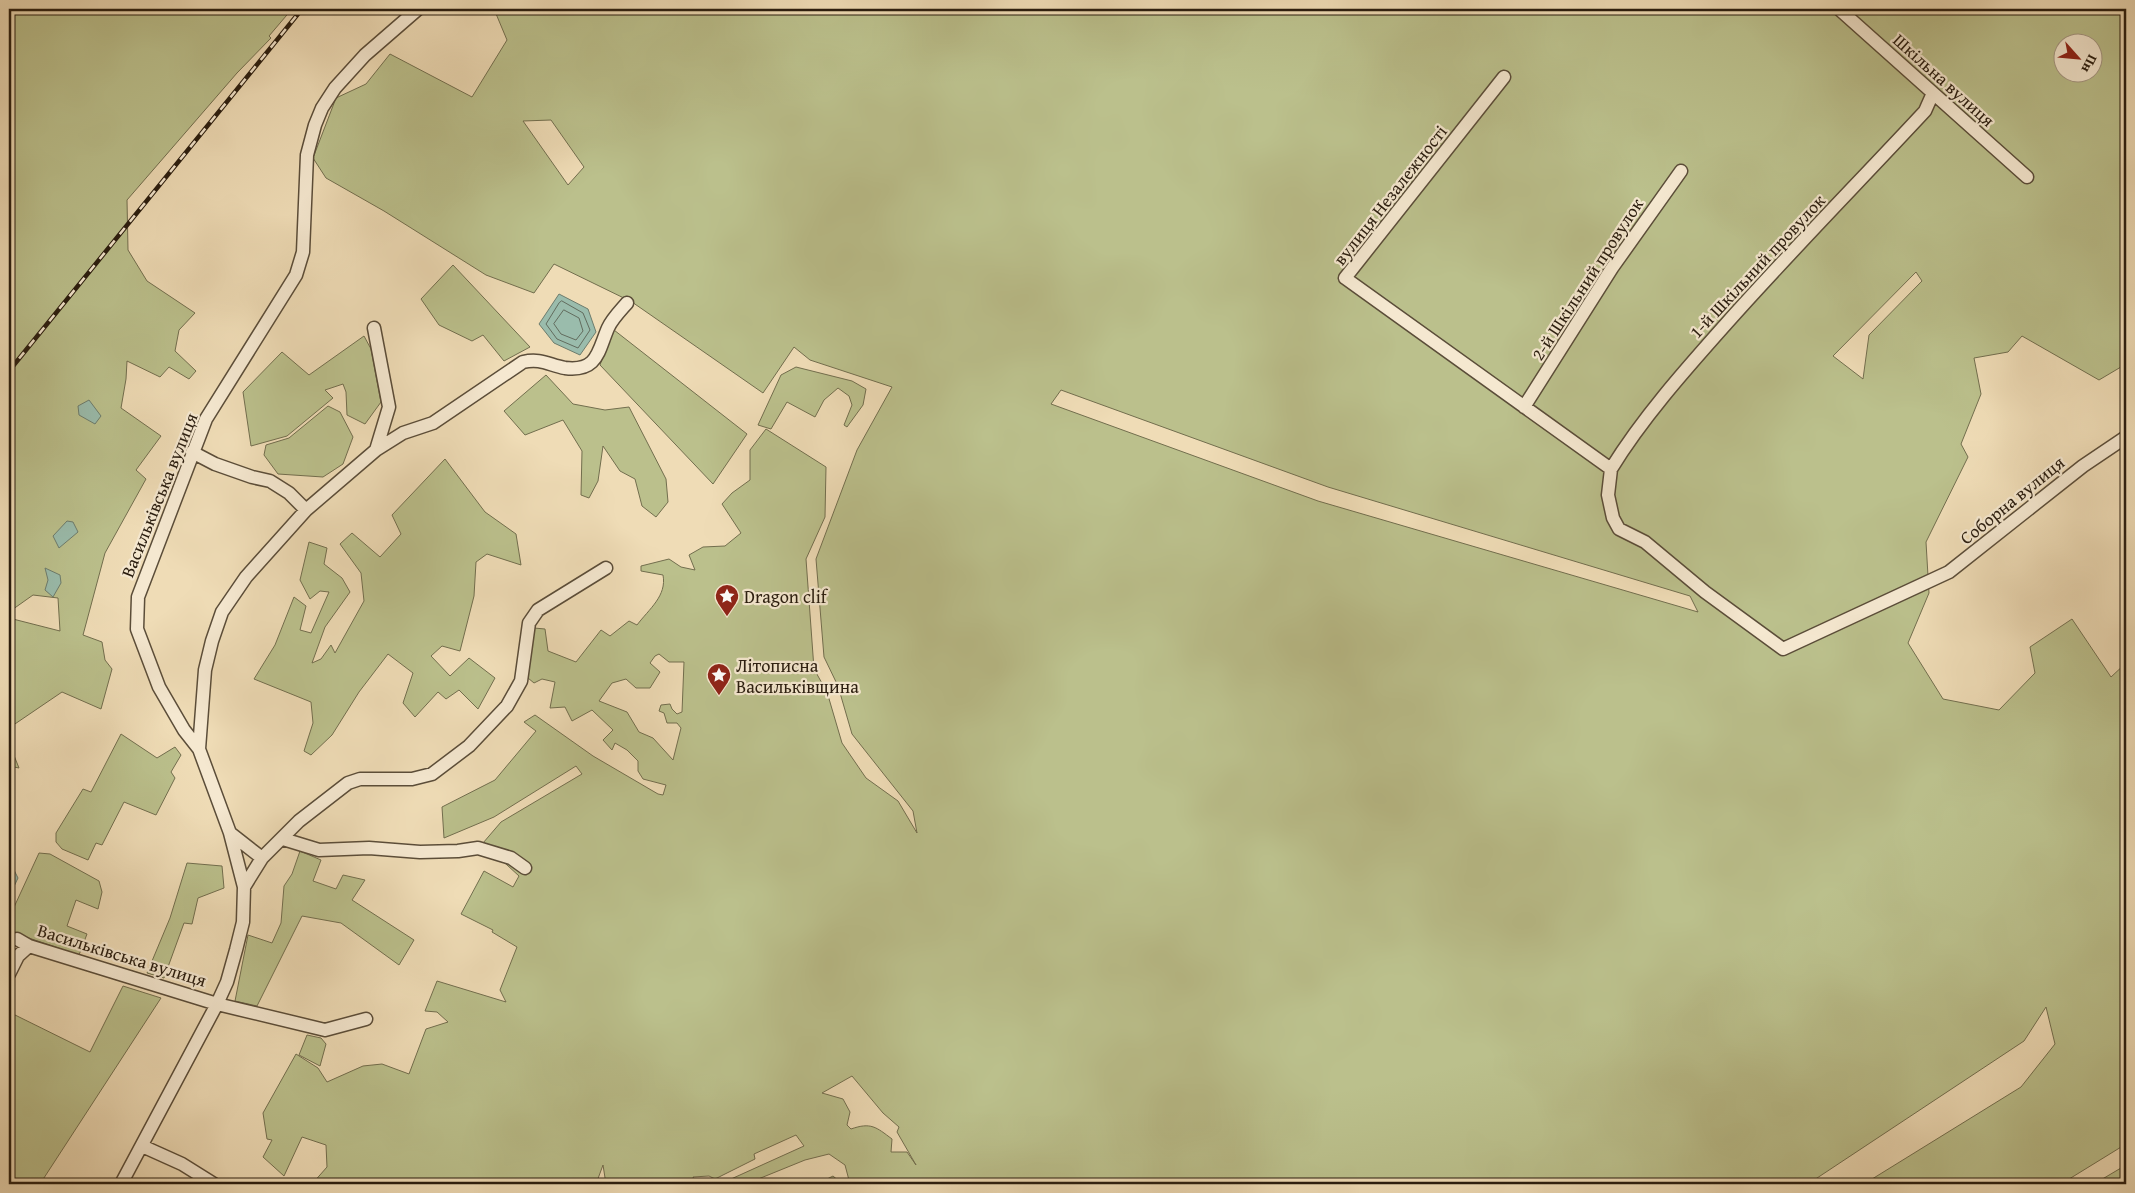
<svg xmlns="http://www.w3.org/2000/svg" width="2135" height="1193" font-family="'Gentium Book Plus',serif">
	<rect width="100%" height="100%" fill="#efdcb6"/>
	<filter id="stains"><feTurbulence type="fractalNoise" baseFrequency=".004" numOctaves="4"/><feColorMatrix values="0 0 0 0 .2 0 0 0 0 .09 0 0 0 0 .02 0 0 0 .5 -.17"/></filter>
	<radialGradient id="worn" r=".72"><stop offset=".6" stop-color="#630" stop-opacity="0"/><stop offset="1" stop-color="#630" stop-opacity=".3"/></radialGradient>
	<path fill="#bbc08c" stroke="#726e4e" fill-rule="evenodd" d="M9,9H292L269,36L271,38L237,73L127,200L128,250L147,281L195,313L179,330L175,351L196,371L189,379L169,367L160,377L127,361L126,379L121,408L161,436L136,470L146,479L105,553L83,635L102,642L105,660L112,669L101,709L62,692L9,728V618L60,631L58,598L33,595L9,612Z
		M494,9H2126V364L2099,380L2022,336L2008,352L1974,358L1981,394L1961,444L1968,457L1926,542L1929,593L1908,643L1943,699L1999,710L2035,673L2030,647L2072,619L2111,677L2126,663V1144L2061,1184H1864L2021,1087L2055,1044L2046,1007L2024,1041L1808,1184H850L845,1165L829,1154L805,1160L746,1184H720L804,1146L796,1135L754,1154L755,1159L715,1179L709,1176L693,1177L696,1184H606L603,1165L596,1184H312L327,1167L326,1145L302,1137L284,1176L263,1157L272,1140L267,1139L263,1113L296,1054L318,1068L327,1082L363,1066L382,1064L409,1074L426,1029L448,1022L437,1012L425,1011L437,981L506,1002L500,990L517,947L492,932L493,930L461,914L484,871L513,887L519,876L483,843L501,822L582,774L576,766L494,817L444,838L442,807L495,780L536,731L524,722L535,715L593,756L658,794L663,795L666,785L643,779L638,771V761L627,750L615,743L612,750L603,740L613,730L592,710L572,721L565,707L550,708L555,682L542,679L534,683L528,678L527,663L534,628L545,629L548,651L576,662L601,630L610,636L629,621L637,625C649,609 667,596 663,575L641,571V566L669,559L681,567L695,570L689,555L703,547L725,546L741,533L722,504L732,493L750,480V450L766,429L826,467L825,517L806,559L814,669L827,692L842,743L866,778L898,801L917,833L913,811L852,734L838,686L824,657L816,559L857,450L892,387L810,360L794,347L763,393L632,302L554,264L534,293L486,275L384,211L326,178L313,158L336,98L366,84L390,54L472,97L507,40ZM2062,42H2092V72H2062ZM551,120L584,167L568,185L523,121ZM1916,272L1922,281L1869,335L1863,379L1833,356ZM1061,390L1328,487L1690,596L1698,612L1318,501L1051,404ZM659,654L669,662H684L682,712L677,714L672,709L670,704L661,705L659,711L664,713L667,723H677L681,728L673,760L653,738L639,732L627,712L599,701L612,683L626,679L636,688H650L660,672L650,663L655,656ZM852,1076L883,1113L899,1127L897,1132L916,1165L907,1152H891L892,1139C876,1127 871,1122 851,1129L847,1125L850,1112L843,1099L822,1093Z
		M453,265L530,347L504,361L483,335L472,341L439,325L421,299Z
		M614,330L747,434L713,484L600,365L609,337Z
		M364,336L371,349L381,402L365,424L347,415L346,392L343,384L325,390L333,398L287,436L251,446L243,392L282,352L309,375Z
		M796,367L852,381L866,389L863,405L847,427L844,425L852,405L849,396L838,388L824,400L815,417L787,402L771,429L758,425L781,375Z
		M546,375L573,404L605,410L629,407L666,479L668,502L656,517L642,506L635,479L620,471L603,446L598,481L589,498L581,495L582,451L563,420L525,435L504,411Z
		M328,406L340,412L353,437L343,464L323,477L278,474L264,455L266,445L289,438Z
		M445,459L485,512L516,534L521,565L487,554L476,562L474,596L460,651L442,646L431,656L450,676L469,658L495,678L478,709L459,690L446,699L438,692L415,717L403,703L413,673L388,654L359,692L332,735L311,755L304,751L313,723L311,702L254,679L275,645L294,597L306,606L300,630L311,633L329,592L320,591L310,599L300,580L309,542L327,548L324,564L342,578L350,592L325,627L312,663L321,659L331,645L335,653L364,601L361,573L340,544L352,533L380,557L401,534L392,515Z
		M121,734L157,758L175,747L181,755L171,772L175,778L156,815L124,802L102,845L96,843L88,860L62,849L56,842V833L83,789L91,792Z
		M9,743L19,768L9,766Z
		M300,851L321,860L313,881L336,889L343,875L365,880L352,900L414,940L399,965L341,923L302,916L257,1006L235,1001L248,935L272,943L281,923L284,886L292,874Z
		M39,853L50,854L99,881L102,892L98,909L76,900L67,926L87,934L79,955L14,933L9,918Z
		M187,863L222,866L224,888L198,898L192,924L184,923L164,978L147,973L170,918Z
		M123,986L161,998L40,1184H9V1012L90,1052Z
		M307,1035L321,1038L326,1044L320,1066L299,1055Z
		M2126,1165V1184H2094Z
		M833,1176L840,1182L839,1184H817Z"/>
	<path fill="#9abcac" stroke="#6d7c6d" d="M559,294L588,309L596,332L580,355L554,343L539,324Z
		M89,400L101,416L95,424L79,415L78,406Z
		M67,521L73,522L78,532L59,548L53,536Z
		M45,568L60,575L61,583L53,597L45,590L48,580Z
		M11,864L18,878L9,897V865Z"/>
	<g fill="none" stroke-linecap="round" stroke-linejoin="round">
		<path stroke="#626c5e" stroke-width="1" d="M562,301L583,313L590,330L578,348L557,339L546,324L559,303Z
			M564,310L579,318L583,331L576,340L561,334L554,324Z"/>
		<g stroke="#5b4d39" stroke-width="15">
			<path id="minor" d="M1839,9L2027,177
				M1504,77L1345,278L1611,469L1608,495L1613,518L1619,529L1645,542L1705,592L1783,649L1949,572L2083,466L2126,437
				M374,328L389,407L376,450
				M1524,407L1612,268L1681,171
				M192,452L215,464L252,477L270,481L289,493L306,510
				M1611,469C1643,417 1686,369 1726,324C1791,251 1859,182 1925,111L1933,93
				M199,749L205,670L212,641L222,612L246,577L306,510L376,450L403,433L433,423L523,362C541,358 549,365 565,368C598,372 598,351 608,328C612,319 621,310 627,303
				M230,833L262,858
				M283,839L319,850L369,848L420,852L458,851L478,848L511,858L525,868
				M244,887L262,858L299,821L348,783L360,779H412L432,774L469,746L507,706L521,681L529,623L538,610L606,568
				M17,939L29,946L217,1004L325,1030L366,1019
				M9,974L18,956L29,946
				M142,1146L182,1164L214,1184
				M121,1184L217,1004L227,982L236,950L243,922L244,887L230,833L199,749L184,730L159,687L137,629L138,597L206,419L296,275L303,252L307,155L315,125L322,108L335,88L365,55L418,9"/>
		</g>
		<use href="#minor" stroke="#f5e8d0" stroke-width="12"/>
		<g stroke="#2a1d0f" stroke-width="4.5">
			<path id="rail" d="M9,371L302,9"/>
		</g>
		<use href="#rail" stroke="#f5e8d0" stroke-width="2.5" stroke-dasharray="8" stroke-linecap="butt"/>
	</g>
	<defs>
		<g id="sight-pin" transform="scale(1.25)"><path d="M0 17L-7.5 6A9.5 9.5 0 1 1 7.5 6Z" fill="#8f2418" stroke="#f5e8d0"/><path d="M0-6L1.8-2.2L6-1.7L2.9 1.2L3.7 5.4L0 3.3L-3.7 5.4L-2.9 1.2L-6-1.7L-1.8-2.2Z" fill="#fff"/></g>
	</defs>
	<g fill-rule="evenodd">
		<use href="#sight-pin" x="727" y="596"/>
		<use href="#sight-pin" x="719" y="675"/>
	</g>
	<g text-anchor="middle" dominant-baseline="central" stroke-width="4.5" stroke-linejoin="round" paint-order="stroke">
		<g font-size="18" fill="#2a1d0f" stroke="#f5e8d0">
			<text transform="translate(1944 80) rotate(42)">Шкільна вулиця</text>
			<text transform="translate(1390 195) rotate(-52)">вулиця Незалежності</text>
			<text transform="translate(1757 266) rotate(-47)">1-й Шкільний провулок</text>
			<text transform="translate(1587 279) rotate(-57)">2-й Шкільний провулок</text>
			<text transform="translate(159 495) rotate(-68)">Васильківська вулиця</text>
			<text transform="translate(2012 500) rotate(-39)">Соборна вулиця</text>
			<text transform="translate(122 955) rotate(17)">Васильківська вулиця</text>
		</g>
		<g font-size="18" fill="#2a1d0f" stroke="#f5e8d0" text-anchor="start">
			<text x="744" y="596">Dragon clif</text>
			<text x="736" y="665">Літописна<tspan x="736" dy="21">Васильківщина</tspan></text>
		</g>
	</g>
	<rect width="2135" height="1193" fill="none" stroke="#efdcb6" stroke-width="30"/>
	<rect x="10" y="10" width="2115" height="1173" fill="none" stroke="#2a1d0f" stroke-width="2.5"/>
	<rect x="15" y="15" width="2105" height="1163" fill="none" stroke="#2a1d0f"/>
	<g transform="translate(2078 58) rotate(117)"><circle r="24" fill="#f5e8d0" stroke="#a49783"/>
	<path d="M0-4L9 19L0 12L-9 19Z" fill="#8f2418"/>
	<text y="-8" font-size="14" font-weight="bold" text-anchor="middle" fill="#2a1d0f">Пн</text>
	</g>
	<rect width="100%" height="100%" filter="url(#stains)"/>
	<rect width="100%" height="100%" fill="url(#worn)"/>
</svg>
